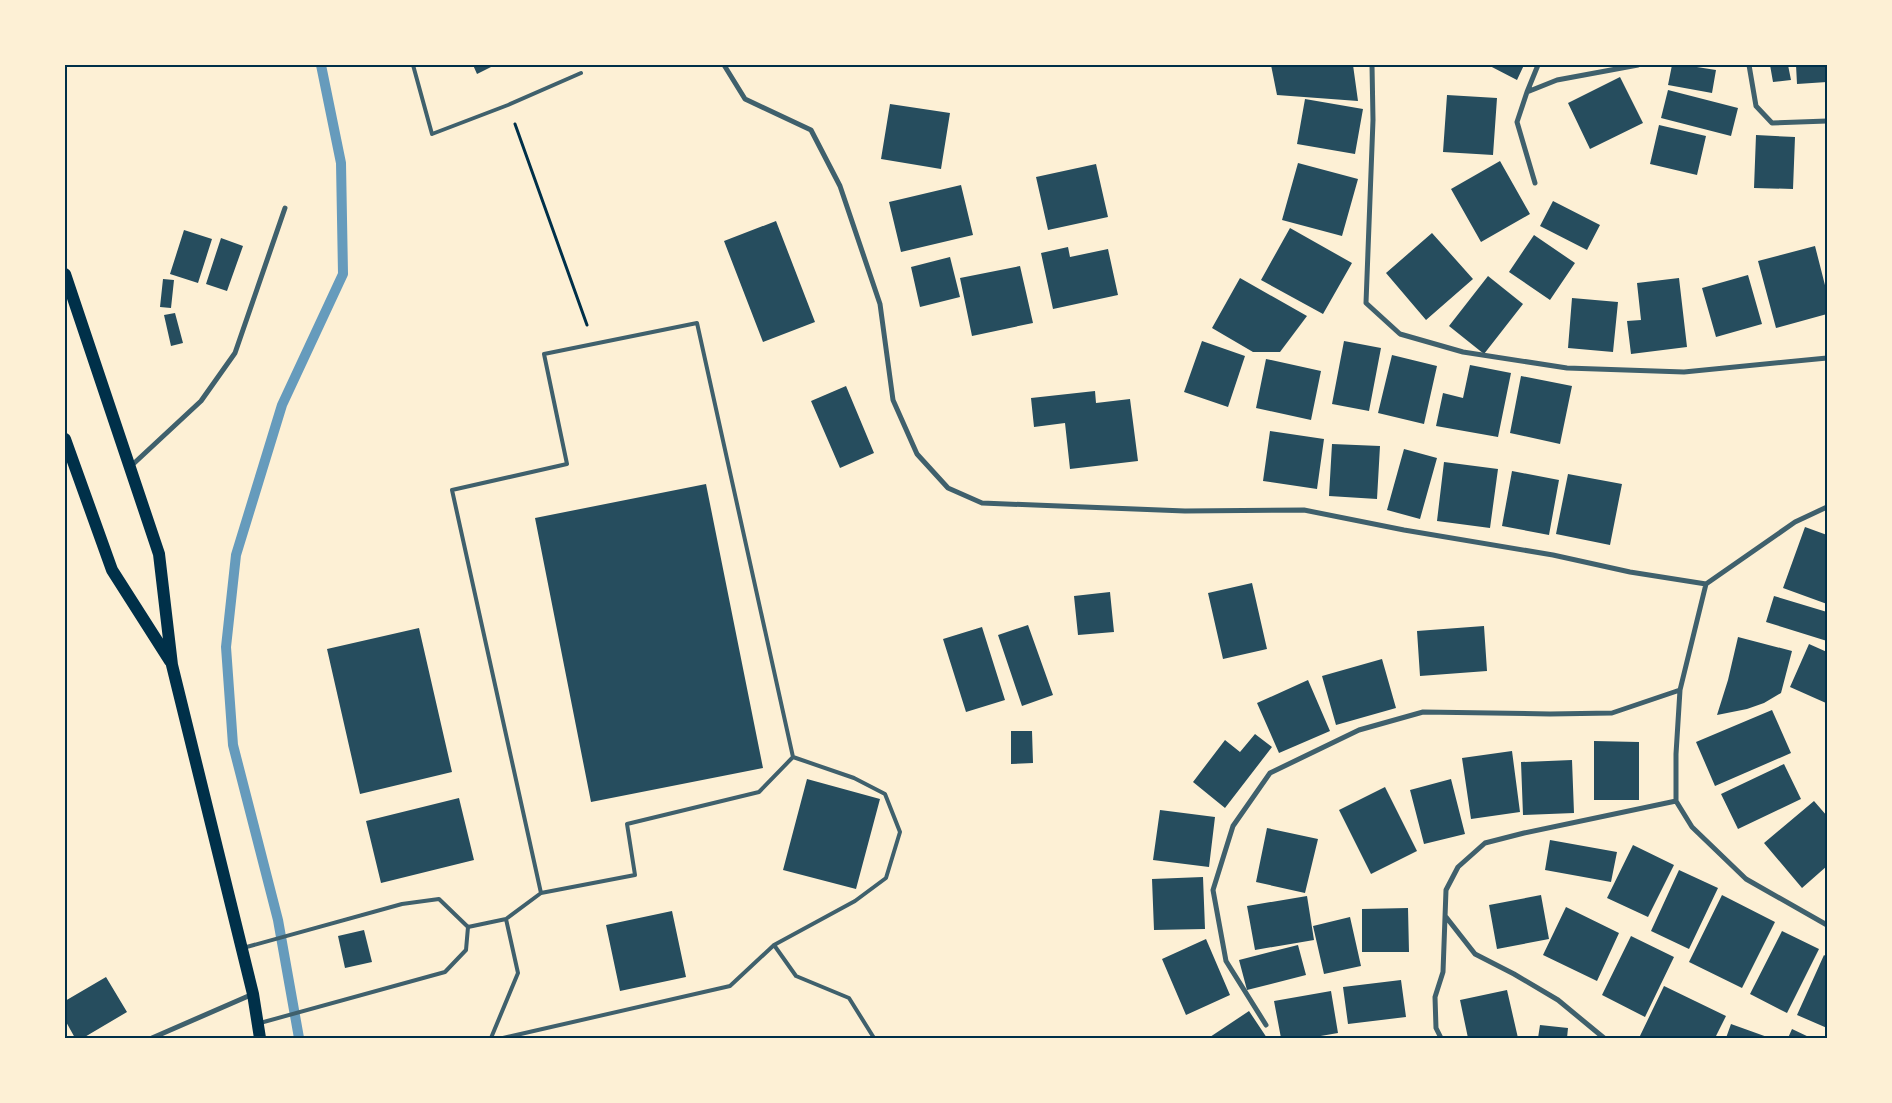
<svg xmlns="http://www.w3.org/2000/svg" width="1892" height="1103" font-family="'PT Sans Narrow',sans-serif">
	<rect width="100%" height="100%" fill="#fdf0d5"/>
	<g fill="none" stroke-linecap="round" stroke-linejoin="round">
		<path stroke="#669bbc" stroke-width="10" d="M299,1038L278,920L233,745L226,647L236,555L282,405L343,274L341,163L321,65"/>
	</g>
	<path fill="#264d5e" d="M473,65H495L477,74Z
		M1271,65H1353L1358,101L1277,95Z
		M1488,65H1524L1517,80Z
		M1672,65H1684L1716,70L1712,93L1668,85Z
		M1770,65H1788L1791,80L1773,82Z
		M1796,65H1827V82L1797,84Z
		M1620,77L1643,123L1590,149L1568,103Z
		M1668,90L1738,108L1731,136L1661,118Z
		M1447,95L1497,98L1493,155L1443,152Z
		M1305,99L1363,109L1355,154L1297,144Z
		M890,104L950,113L941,169L881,159Z
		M1659,125L1706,136L1697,175L1650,164Z
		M1756,135L1795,137L1793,189L1754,188Z
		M1500,161L1530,214L1481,242L1451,189Z
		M1298,163L1358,179L1342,236L1282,220Z
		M1096,164L1108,217L1048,230L1036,177Z
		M961,185L973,235L901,252L889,202Z
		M1553,201L1600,225L1587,250L1540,226Z
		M776,221L815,322L763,342L724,241Z
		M1290,228L1352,263L1323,314L1261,280Z
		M184,230L212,239L198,283L170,274Z
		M1432,233L1473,279L1426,320L1386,273Z
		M1534,235L1575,263L1550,300L1509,272Z
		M221,238L243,246L227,291L206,284Z
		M1815,246L1827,293V314L1776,328L1758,261Z
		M1068,247L1070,257L1108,249L1118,295L1053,309L1041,253Z
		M950,257L960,297L920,307L911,267Z
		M1020,266L1033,323L972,336L960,278Z
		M1748,275L1762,324L1716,337L1702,288Z
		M1488,276L1523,304L1484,354L1449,326Z
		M1240,278L1307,316L1280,352H1253L1212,328Z
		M1679,278L1687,347L1631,354L1627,321L1641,320L1637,283Z
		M163,279L174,280L171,308L160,307Z
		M1572,298L1618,302L1613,352L1568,348Z
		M175,313L183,343L171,346L164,315Z
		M1202,341L1245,356L1228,407L1184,392Z
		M1344,341L1381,348L1369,411L1332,404Z
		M1392,355L1437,366L1424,424L1378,413Z
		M1266,359L1321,371L1311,420L1256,408Z
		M1470,365L1511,373L1498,437L1436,426L1443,393L1463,398Z
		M1521,376L1572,386L1560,444L1510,433Z
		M846,386L874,453L840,468L811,401Z
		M1095,391L1096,403L1130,399L1138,461L1070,469L1065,423L1034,427L1031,398Z
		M1270,431L1324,439L1317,489L1263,481Z
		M1332,444L1380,446L1377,499L1329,496Z
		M1404,449L1437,458L1420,519L1387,510Z
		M1444,462L1498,469L1490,528L1437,521Z
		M1512,471L1559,480L1549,535L1502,526Z
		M1568,474L1622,484L1610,545L1556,534Z
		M706,484L763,768L591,802L535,518Z
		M1805,527L1827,535V604L1783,588Z
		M1252,583L1267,649L1223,659L1208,593Z
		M1110,592L1114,632L1078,635L1074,596Z
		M1774,596L1827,612V641L1766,622Z
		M1028,625L1053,695L1022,706L998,635Z
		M1484,626L1487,671L1420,676L1417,631Z
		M982,627L1005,700L966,712L943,639Z
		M419,628L452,772L360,794L327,649Z
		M1738,637L1792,651L1781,693L1764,703L1747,709L1717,715L1728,680Z
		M1809,644L1827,652L1826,703L1790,687Z
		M1382,659L1396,708L1336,725L1322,676Z
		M1308,680L1330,731L1279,753L1257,703Z
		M1772,710L1791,753L1715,786L1696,742Z
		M1011,731H1032L1033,763L1011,764Z
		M1255,734L1272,747L1225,808L1193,782L1225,740L1240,752Z
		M1594,741L1639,742V800H1594Z
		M1512,751L1520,812L1471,819L1462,758Z
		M1572,760L1574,813L1523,815L1521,762Z
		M1784,764L1801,799L1738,829L1721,794Z
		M807,779L880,799L856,889L783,870Z
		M1451,779L1465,834L1424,844L1410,790Z
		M1385,787L1417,851L1371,874L1339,810Z
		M459,798L474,860L381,883L366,821Z
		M1814,801L1827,816V866L1802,888L1764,843Z
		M1160,810L1215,817L1209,867L1153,860Z
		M1267,828L1318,839L1305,893L1256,882Z
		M1550,840L1617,852L1611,882L1545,870Z
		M1633,845L1674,865L1648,917L1607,898Z
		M1679,870L1718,888L1689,949L1651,931Z
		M1203,877L1205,929L1154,930L1152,879Z
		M1541,895L1549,939L1497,949L1489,905Z
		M1722,895L1775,922L1742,988L1689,962Z
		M1307,896L1314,940L1255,950L1247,906Z
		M1566,907L1619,933L1597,981L1543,955Z
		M1408,908L1409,952H1362V909Z
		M672,911L686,977L620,991L606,925Z
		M1350,917L1361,966L1324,974L1313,926Z
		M364,930L372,962L345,968L338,936Z
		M1782,931L1819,949L1787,1013L1750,994Z
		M1631,936L1674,957L1645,1017L1602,995Z
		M1206,939L1230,995L1186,1015L1162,959Z
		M1298,945L1306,975L1247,990L1239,960Z
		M1824,955L1827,957V1028L1797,1015Z
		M106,977L127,1012L83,1038H75L65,1020V1001Z
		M1401,980L1406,1017L1348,1024L1343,987Z
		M1664,986L1726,1016L1715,1038H1639Z
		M1507,990L1518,1038H1468L1460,1000Z
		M1331,991L1338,1033L1309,1038H1281L1274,1001Z
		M1249,1011L1267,1038H1210V1037Z
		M1731,1024L1770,1038H1726Z
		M1540,1025L1568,1028L1567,1038H1538Z
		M1792,1029L1811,1038H1788Z"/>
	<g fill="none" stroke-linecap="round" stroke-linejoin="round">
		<path stroke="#003049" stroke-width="3" d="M515,124L587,325"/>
		<path stroke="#3f606c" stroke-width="4" d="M413,65L432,134L508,105L581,73
			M541,893L635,875L627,824L759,792L793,757
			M468,927L506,919L541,893L452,490L567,464L544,354L697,323L793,757
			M774,945L796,976L849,998L874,1038
			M243,948L402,904L439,899L468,927
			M260,1023L445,972L466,950L468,927
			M491,1038L518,973L506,919
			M503,1038L730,986L774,945L855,901L886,878L900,832L885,794L854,778L793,757"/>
		<path stroke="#3f606c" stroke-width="5" d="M724,65L745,99L811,130L840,186L880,304L893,400L917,454L948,488L982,503L1185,511L1304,510L1404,530L1553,555L1630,572L1706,584L1795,522L1827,507
			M1372,65L1373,120L1366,303L1400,334L1463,352L1567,368L1684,372L1827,358
			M1538,65L1527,92L1557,80L1638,65
			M1749,65L1756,106L1772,123L1827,121
			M1527,92L1517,122L1535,183
			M130,467L201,401L235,353L285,208
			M1706,584L1680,690L1676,754V801L1692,827L1746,879L1827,925
			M1446,917L1475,954L1514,974L1558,1000L1604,1038
			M1266,1025L1226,961L1213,890L1233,826L1270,773L1359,730L1423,712L1550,714L1612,713L1680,690
			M152,1038L253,994
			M1441,1038L1436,1028L1435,997L1443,972L1446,890L1458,867L1485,843L1524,833L1676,801"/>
		<path stroke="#003049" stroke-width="12" d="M65,274L159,554L172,665L253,994L260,1038
			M65,439L112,570L170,661"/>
	</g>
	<rect width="1892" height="1103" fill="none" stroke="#fdf0d5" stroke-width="132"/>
	<rect x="66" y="66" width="1760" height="971" fill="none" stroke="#003049" stroke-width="2"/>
</svg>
